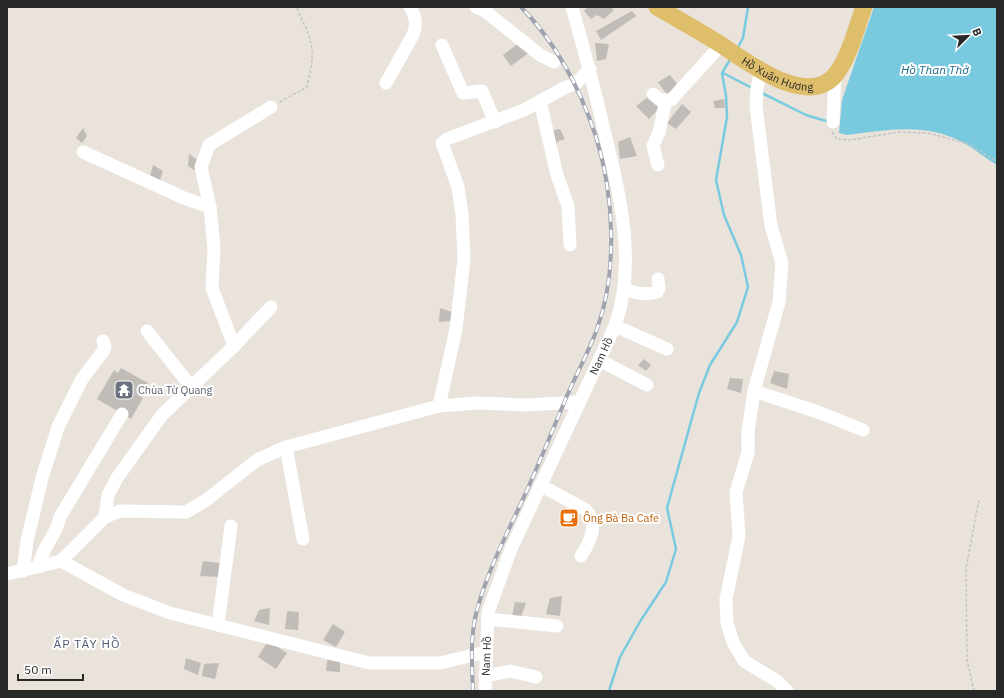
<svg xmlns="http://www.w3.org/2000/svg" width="1004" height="698" font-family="'IBM Plex Sans',sans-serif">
	<rect width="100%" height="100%" fill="#e9e3dc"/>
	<path fill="#7acadf" d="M874,7H997V165C985,158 975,149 964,143C926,122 887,130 847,135L839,133L842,100Z"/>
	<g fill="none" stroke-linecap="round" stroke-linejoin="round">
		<path stroke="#7acadf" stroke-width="2.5" d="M737,49L743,38L748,7
			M723,73L752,88
			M760,92L806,115L829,122
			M609,691L620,657L641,620L666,582L676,549L667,508L699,393L710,365L737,322L748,287L741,255L724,215L716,180L727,117L726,96L722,73L731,58"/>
	</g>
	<path fill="#c1bcb8" d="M588,7H611L614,10L604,19L597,15L591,19L584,11Z
		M632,11L636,16L601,40L596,31Z
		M520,42L530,52L511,66L503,55Z
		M595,43L609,44L606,59L597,61Z
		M670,75L678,85L668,96L658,82Z
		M648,97L660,107L649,119L636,106Z
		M724,99L725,108H715L713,101Z
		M682,104L691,112L676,129L667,123Z
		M83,128L87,136L82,143L76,138Z
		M560,129L565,139L557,142V148L551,131Z
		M630,137L637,156L620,159L618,142Z
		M189,154L199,161L200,174L188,166Z
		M153,165L163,171L160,180L150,176Z
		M440,308L452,312V321L439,322Z
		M644,359L651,365L646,371L638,365Z
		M121,368L148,383L140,396L143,398L131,419L97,399L114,370L118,373Z
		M774,371L789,374L787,389L770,383Z
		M730,378L743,379L741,393L727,389Z
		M203,561L220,563V577L200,576Z
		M562,596L560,616L546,614L550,598Z
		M515,602L526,603L521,617L512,616Z
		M270,608L269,625L254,621L259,610Z
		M287,611L299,612L298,630L285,629Z
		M333,624L345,632L336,647L323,640Z
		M268,641L287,653L276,669L258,657Z
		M186,658L201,663L198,675L184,669Z
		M327,660L340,661V672L326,671Z
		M219,663L215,679L202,676L204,664Z"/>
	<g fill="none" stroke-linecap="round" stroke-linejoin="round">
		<path stroke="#c3c3c3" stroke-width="1.5" stroke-dasharray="3 2" stroke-linecap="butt" d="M280,102L307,87C310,71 315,56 310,40C308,28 300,19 297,7
			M832,132L837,139L850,140L899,132L928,133L969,144L997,162
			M974,691L967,660L966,568L979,500"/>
		<g stroke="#fff" stroke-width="13">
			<path d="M476,7L485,11L540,55L554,62"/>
			<path d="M442,45L463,93L482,91L495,122"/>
			<path d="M761,71L757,88L756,106L771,226L782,263L779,302L754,391L748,432V453L736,492L739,536L726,599L727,623L733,642L744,661L777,681L787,691"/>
			<path d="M386,83L413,35C417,24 416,17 410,7"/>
			<path d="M653,94L660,100H671L721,45"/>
			<path d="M540,101L557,175L568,206L570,245"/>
			<path d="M833,122L835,75"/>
			<path d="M83,152L184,198L210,207"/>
			<path d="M658,165L653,146L659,132L666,100"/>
			<path d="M625,289C635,293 646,296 657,292L659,288L658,279"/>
			<path d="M615,326L667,349"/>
			<path d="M147,331L192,388"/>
			<path d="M234,346L271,307"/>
			<path d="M599,360L647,385"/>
			<path d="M754,391L818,412L863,430"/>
			<path d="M439,406L456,329L464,259L462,214L458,187L442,143L447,139L524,110L564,88L575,84L590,69"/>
			<path d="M286,447L303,539"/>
			<path d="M540,485L586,510C599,525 590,542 581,556"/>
			<path d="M105,517L108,495L117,478L162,415L234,346L212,288L214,248L210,207L201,167L209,145L271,107"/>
			<path d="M61,561L123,595L170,613L369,663H440L486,652"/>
			<path d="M39,567C41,548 57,535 60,517L122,414"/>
			<path d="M23,571L27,541L42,478L58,427L82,379L104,350L105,347L103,341"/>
			<path d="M7,574L61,561L105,517L120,511L186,512L205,501L257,460L286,447L439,406L477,403L526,405L578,402"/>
			<path d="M488,619L557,626"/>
			<path d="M218,625L231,526"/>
			<path d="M485,676L510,671L536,677"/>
			<path id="s1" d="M485,691L488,612L511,549L615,326C637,264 620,195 605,134C595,91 584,49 572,7"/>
		</g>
		<path stroke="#dfbe6b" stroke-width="17" id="s2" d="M657,7C678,19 699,31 720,44C746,61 808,110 836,74C850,56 856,28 864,7"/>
		<g stroke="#9fa3b0" stroke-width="4">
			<path id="rail" d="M473,691C472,665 470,639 476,614C486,574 505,538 522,501C537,469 550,436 564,403C574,378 588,354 597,329C618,271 614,195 596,137C580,88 557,44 521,7"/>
		</g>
		<use href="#rail" stroke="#fff" stroke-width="2.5" stroke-dasharray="8" stroke-linecap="butt"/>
	</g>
	<defs>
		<g id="temple-square" transform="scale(1)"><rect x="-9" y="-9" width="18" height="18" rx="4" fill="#6b7280" stroke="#fff"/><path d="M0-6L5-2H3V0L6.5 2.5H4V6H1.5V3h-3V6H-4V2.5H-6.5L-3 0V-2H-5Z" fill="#fff"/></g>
		<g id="cafe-square" transform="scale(1)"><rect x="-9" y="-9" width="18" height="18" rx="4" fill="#e8710a" stroke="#fff"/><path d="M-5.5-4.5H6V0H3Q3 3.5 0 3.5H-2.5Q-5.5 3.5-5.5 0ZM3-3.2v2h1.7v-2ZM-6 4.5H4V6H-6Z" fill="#fff"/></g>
	</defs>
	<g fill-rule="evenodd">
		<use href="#temple-square" x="124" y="390"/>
		<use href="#cafe-square" x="569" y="518"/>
	</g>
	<g text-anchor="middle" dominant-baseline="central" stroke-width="4" stroke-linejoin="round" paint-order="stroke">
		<g font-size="11" fill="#282828" stroke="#fff">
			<text stroke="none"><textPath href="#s2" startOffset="139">Hồ Xuân Hương</textPath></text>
			<text stroke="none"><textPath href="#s1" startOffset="359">Nam Hồ</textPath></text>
			<text stroke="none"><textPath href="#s1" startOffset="35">Nam Hồ</textPath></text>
		</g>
		<g font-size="11" fill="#5b616d" stroke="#fff" text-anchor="start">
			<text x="138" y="390">Chùa Từ Quang</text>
		</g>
		<g font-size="11" fill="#c56008" stroke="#fff" text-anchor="start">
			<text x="583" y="518">Ông Bà Ba Cafe</text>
		</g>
		<g font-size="12" font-style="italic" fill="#1d6988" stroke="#fff">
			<text x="935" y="69">Hồ Than Thở</text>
		</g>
		<g font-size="12" letter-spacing="1" fill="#4e5773" stroke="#fff">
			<text x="87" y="643">ẤP TÂY HỒ</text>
		</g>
	</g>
	<rect width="1004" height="698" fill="none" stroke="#282828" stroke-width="16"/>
	<g transform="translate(968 36) rotate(66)" stroke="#ffffff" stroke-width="3" paint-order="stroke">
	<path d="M0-3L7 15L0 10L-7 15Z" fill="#282828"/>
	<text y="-6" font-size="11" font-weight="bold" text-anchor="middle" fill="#282828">B</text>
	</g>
	<path d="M18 674v6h65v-6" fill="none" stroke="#282828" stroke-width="2"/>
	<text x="24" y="674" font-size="12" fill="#282828" stroke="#ffffff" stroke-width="3" paint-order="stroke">50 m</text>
</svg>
